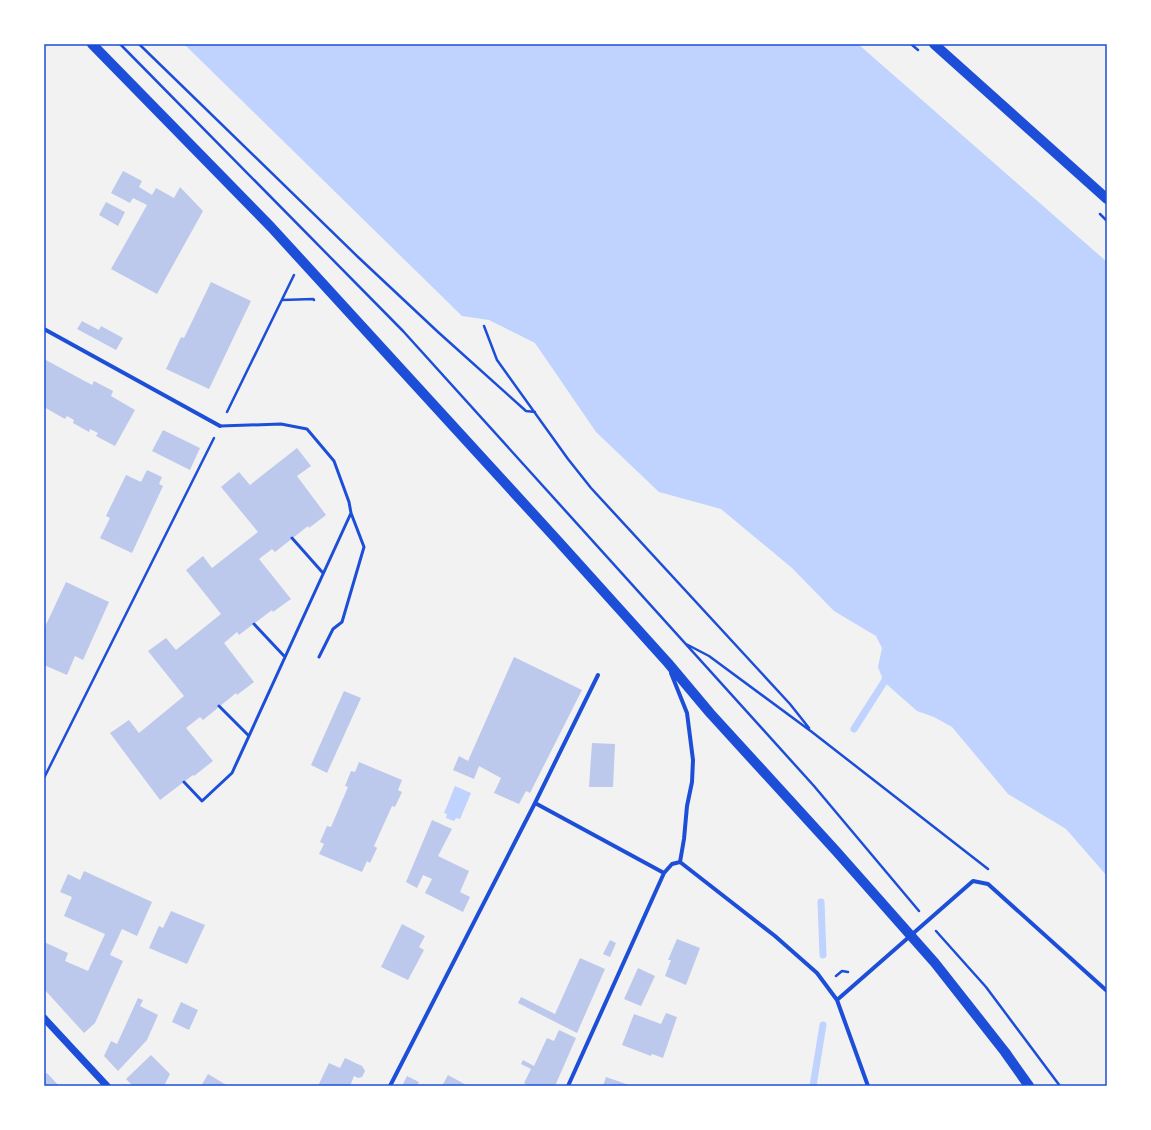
<svg xmlns="http://www.w3.org/2000/svg" width="1151" height="1130" font-family="'IBM Plex Sans',sans-serif">
	<rect width="100%" height="100%" fill="#f2f2f2"/>
	<path fill="#bfd3fe" d="M184,44H858L1107,262V876L1066,829L1008,794L952,727L934,717L917,711L884,682L878,667L882,648L876,636L834,611L792,568L721,509L659,492L596,432L535,343L489,320L462,316Z
		M455,786L471,793L460,819L456,818L454,821L446,818L447,814L444,813Z"/>
	<g fill="none" stroke-linecap="round" stroke-linejoin="round">
		<path stroke="#bfd3fe" stroke-width="7" d="M854,729L884,682L887,674
			M821,902L823,955
			M813,1086L823,1025"/>
	</g>
	<path fill="#bdc9ec" d="M123,171L142,181L139,187L152,195L156,188L174,198L180,187L203,211L157,294L111,269L147,205L133,198L130,203L111,193Z
		M106,202L125,212L118,226L99,215Z
		M211,282L251,301L209,389L166,369L181,337L184,338Z
		M82,321L99,330L101,326L123,338L116,350L77,329Z
		M44,359L92,385L94,381L113,391L111,396L135,410L115,446L96,436L98,433L90,429L89,432L73,423L74,420L67,416L65,419L44,407Z
		M163,430L200,448L190,470L152,451Z
		M297,448L311,466L297,476L326,515L309,528L308,526L275,552L272,549L259,559L291,599L273,612L272,610L239,635L237,632L224,643L254,682L237,695L236,693L203,720L200,717L186,728L213,761L194,776L193,775L160,800L110,733L129,720L139,733L184,696L148,651L166,638L176,650L221,614L186,570L203,556L212,568L258,532L221,487L239,472L250,485Z
		M147,470L162,477L159,484L163,486L132,553L100,538L110,518L106,516L126,475L141,482Z
		M66,582L109,602L83,660L75,656L67,675L44,665V629Z
		M514,657L582,690L530,793L526,791L519,804L494,793L501,778L479,766L474,779L453,770L459,756L468,761Z
		M344,691L361,698L327,773L311,765Z
		M592,743L615,744L613,787H589Z
		M359,762L402,780L398,790L402,792L395,807L392,806L374,846L377,848L370,863L367,861L362,872L319,854L324,844L320,842L327,826L331,827L348,787L345,786L351,771L355,772Z
		M432,820L452,829L438,856L469,871L460,892L470,897L463,912L425,893L432,879L423,875L417,888L406,882Z
		M84,871L152,902L137,936L122,929L110,955L123,961L95,1023L84,1033L44,989V942L68,953L65,961L88,971L105,934L64,916L72,897L60,892L68,874L80,880Z
		M171,911L205,925L187,964L149,948L159,926L163,928Z
		M402,924L425,936L419,947L424,950L408,980L381,967Z
		M677,939L700,948L686,985L665,976L671,960H668Z
		M610,940L616,943L610,957L603,954Z
		M580,958L605,969L577,1033L518,1003L521,997L555,1014Z
		M638,968L655,976L641,1006L624,999Z
		M138,998L143,1000L140,1006L158,1015L147,1040L118,1071L104,1056L111,1041L117,1044Z
		M181,1002L198,1010L189,1030L172,1022Z
		M666,1013L677,1017L663,1058L652,1054L651,1056L622,1045L634,1014L661,1024Z
		M559,1030L576,1038L555,1086H529L524,1083L531,1069L521,1064L523,1060L534,1066L547,1038L554,1041Z
		M151,1055L170,1074L164,1086H133L126,1079Z
		M345,1058L362,1066L365,1071L362,1077L358,1078L354,1076L350,1086H318L329,1063L340,1068Z
		M47,1073L59,1086H44V1076Z
		M208,1074L228,1086H201Z
		M448,1075L468,1086H442Z
		M407,1076L419,1082L417,1086H402Z
		M606,1077L632,1086H603Z"/>
	<g fill="none" stroke-linecap="round" stroke-linejoin="round">
		<path stroke="#1d4ed8" stroke-width="2.5" d="M120,44L403,331L814,786L919,911
			M139,44L358,257L438,332L526,411L535,412
			M911,44L918,50
			M1100,214L1107,221
			M282,300L313,299L314,300
			M484,326L497,360L568,459L591,488L790,704L809,728
			M227,412L294,275
			M686,644L709,656L812,732L988,869
			M44,778L214,438
			M936,931L986,987L1060,1086
			M836,976L842,971L848,972"/>
		<path stroke="#1d4ed8" stroke-width="3" d="M220,426L281,424L307,429L334,461L349,502L351,513L364,547L342,622L333,629L319,657
			M292,538L323,573
			M254,624L285,657
			M219,706L249,736
			M184,782L202,801L232,773L351,513"/>
		<path stroke="#1d4ed8" stroke-width="4" d="M44,329L220,426
			M671,673L687,713L693,760L692,782L687,806L684,839L680,862
			M535,803L598,675
			M680,862L775,936L817,973L837,1000L868,1086
			M837,1000L973,881L988,884L1107,991
			M390,1086L535,803L664,873
			M568,1086L664,873L672,864L680,862"/>
		<path stroke="#1d4ed8" stroke-width="7" d="M44,1018L107,1086"/>
		<path stroke="#1d4ed8" stroke-width="10" d="M92,44L271,227L559,542L668,663L710,713L836,851L935,963L1005,1052L1029,1086
			M934,44L1107,199"/>
	</g>
	<rect width="1151" height="1130" fill="none" stroke="#ffffff" stroke-width="90"/>
	<rect x="45" y="45" width="1061" height="1040" fill="none" stroke="#1d4ed8" stroke-width="1.5"/>
</svg>
